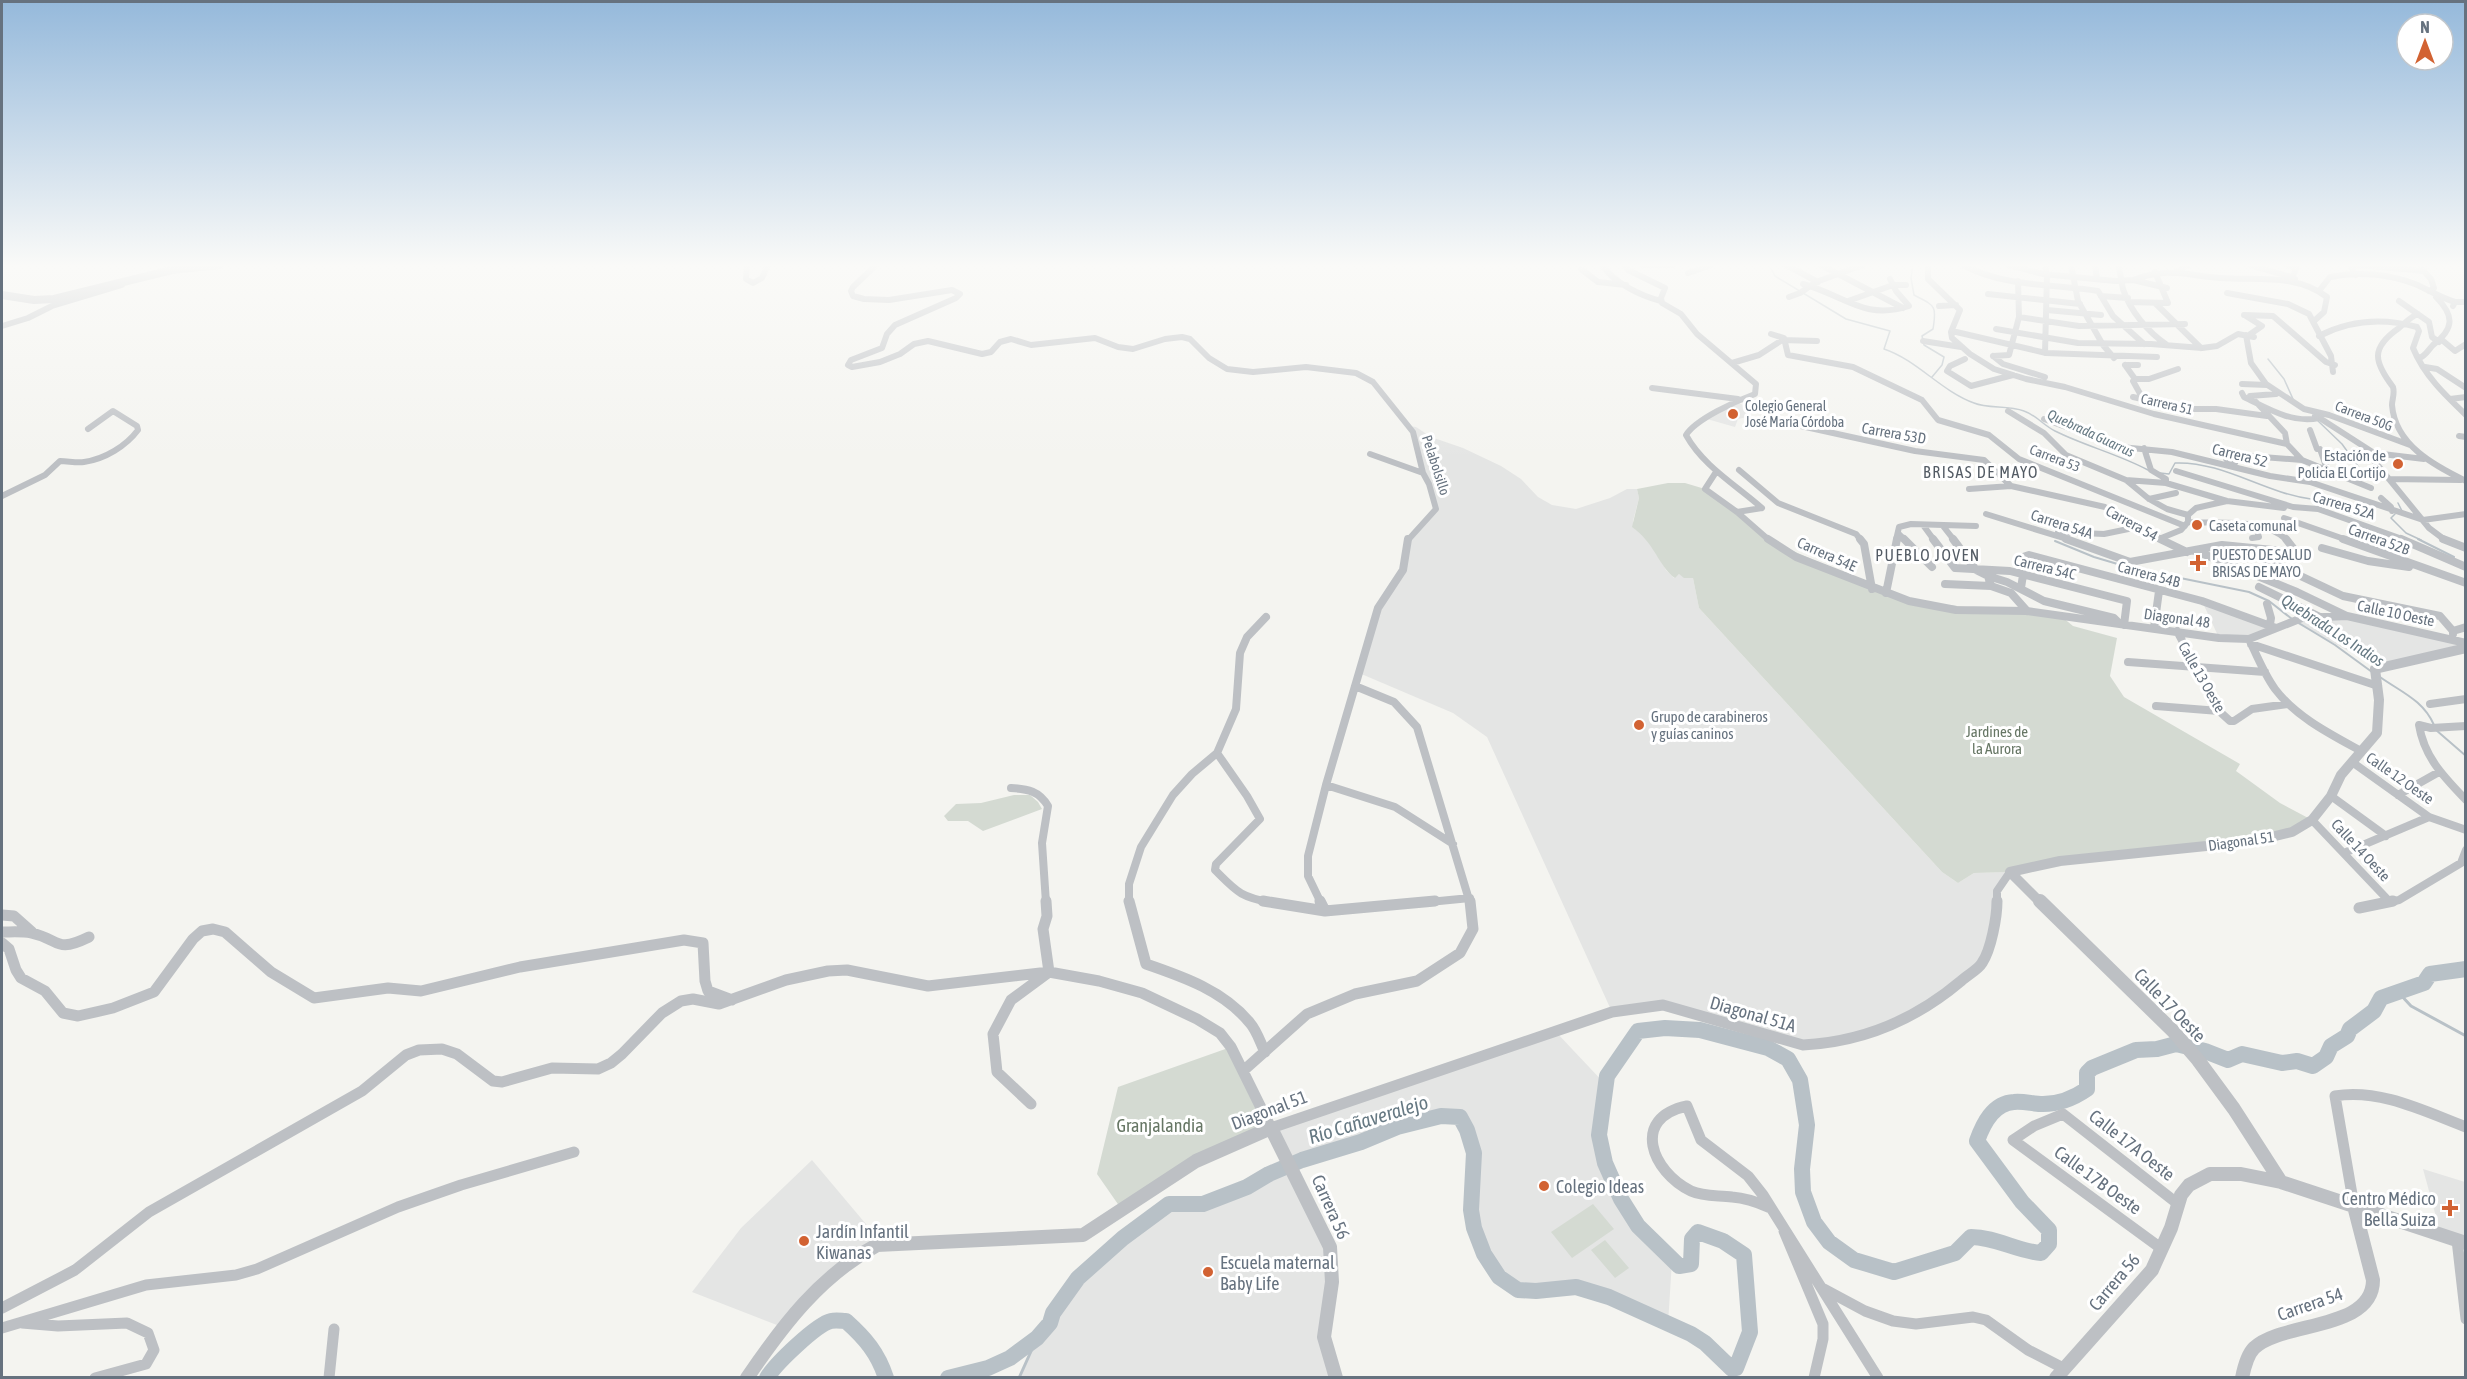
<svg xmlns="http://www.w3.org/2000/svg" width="2467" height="1379" font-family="'Asap Condensed',sans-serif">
	<rect width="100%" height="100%" fill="#f4f4f0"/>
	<path fill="#e4e5e4" d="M1735,401L1755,411L1747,417L1738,419L1735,427L1707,419Z
		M1409,426L1416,427L1431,437L1463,448L1501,466L1521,479L1538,497L1552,505L1576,509L1610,498L1627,489H1637L1639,498L1633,521L1635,529L1642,533L1654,548L1666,570L1674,578L1679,574L1693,578L1699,608L1942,872L1958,883L1974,873L2010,872L1997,891L1982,963L1950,990L1865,1036L1803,1045L1663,1005L1612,1012L1487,737L1453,713L1359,673L1378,608L1403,570L1408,538L1436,509Z
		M2202,601L2276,628L2258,634L2219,638Z
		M2336,617L2465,643L2379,667L2292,621Z
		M1556,1032L1606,1085L1599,1135L1604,1163L1621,1199L1638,1226L1672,1261L1668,1324L1601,1294L1576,1287L1553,1288L1534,1293L1511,1287L1499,1278L1475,1235L1471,1210L1476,1168L1470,1134L1460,1117L1441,1116L1414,1121L1291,1165L1330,1247L1325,1317L1336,1377L1019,1378L1037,1338L1050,1323L1053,1313L1078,1278L1123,1238L1138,1229L1169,1204H1203L1246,1187L1291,1165L1271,1128Z
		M812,1160L876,1236L877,1245L782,1327L692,1292L741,1228Z
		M2423,1169L2465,1182V1243L2441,1235Z"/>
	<path fill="#d4dad2" d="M1668,483H1685L1705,489L1770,541L1909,601L2062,617L2073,626L2117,638L2110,676L2124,697L2240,764L2236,771L2280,803L2312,820L2292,832L2010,872L1974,873L1958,883L1942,872L1699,608L1693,578H1684L1679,574L1675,578L1672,576C1656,560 1654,543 1632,527L1639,498L1637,489Z
		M1014,795H1030L1038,802L1042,809L983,831L968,821H948L944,816L956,804L981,803Z
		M1231,1047L1271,1128L1210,1154L1122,1210L1097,1174L1118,1087Z
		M1593,1204L1614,1229L1572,1258L1551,1232Z
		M1605,1240L1629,1268L1615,1278L1591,1250Z"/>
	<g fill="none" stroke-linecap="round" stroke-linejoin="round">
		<path stroke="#b8c1c7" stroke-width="1.5" d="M1769,265L1775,276L1846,319L1890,331L1884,349C1917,360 1941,391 1974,403C1988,409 2008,405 2024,411C2036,415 2043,425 2055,431C2085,446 2118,454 2148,470
			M1913,265L1911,278L1914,295C1935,306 1937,305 1933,329L1922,336L1924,345L1944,357L1942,365L1932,377
			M2268,359L2284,379L2293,399
			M2317,420L2342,444L2365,476
			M2160,473L2169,474L2175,463C2223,461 2264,493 2311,499
			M2398,503L2402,511
			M2395,514L2391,518L2406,533L2421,540"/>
		<path stroke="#b8c1c7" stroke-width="2" d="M2418,539L2454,557
			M2055,541L2094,557L2131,568L2249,592L2269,601L2292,619
			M2297,622L2335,645L2372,672
			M2380,677C2401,692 2423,700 2434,725
			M2436,730L2466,756"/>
		<path stroke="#b8c1c7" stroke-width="3" d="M2398,992L2411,1006L2466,1036
			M1019,1378L1037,1338"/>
		<path stroke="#b8c1c7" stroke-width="16" d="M767,1378C775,1364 817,1324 831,1321C836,1320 842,1321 846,1321C865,1338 878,1353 886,1378
			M948,1378L988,1368L1010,1358L1037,1338L1050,1323L1053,1313L1078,1278L1123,1238L1169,1204H1203L1247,1187L1269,1174L1302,1160L1361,1142L1397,1127L1441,1116L1460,1117L1467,1130L1474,1153L1471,1210L1474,1228L1484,1254L1499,1277L1518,1290L1536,1291L1576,1287L1609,1297L1691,1334L1705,1343L1732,1369L1736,1368L1750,1332L1744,1255L1723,1241L1698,1232L1692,1239L1691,1264L1679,1266L1638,1226L1621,1199L1605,1163L1599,1135L1607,1076L1638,1031L1665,1028L1700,1030L1768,1048L1788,1059L1800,1080L1807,1125L1802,1169L1803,1192L1814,1222L1829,1242L1854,1260L1894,1272L1955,1253L1971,1237C1996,1237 2016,1251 2041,1253L2049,1244V1230L2022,1202L1977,1141C1983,1124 1993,1103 2014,1102C2024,1101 2033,1104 2043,1104C2059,1104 2074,1098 2087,1089V1073L2092,1068L2136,1050L2157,1049L2176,1044L2205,1051L2228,1060L2242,1054L2282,1063L2297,1061L2313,1066L2326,1057L2331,1046L2347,1036L2350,1029L2374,1011L2381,998L2424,983L2430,974L2466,969"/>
		<path stroke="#bdc0c4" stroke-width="6" d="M747,265L746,279L753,283L762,278L768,265
			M876,265L853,287L851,291L853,296L864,299L889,300L952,290L960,294L956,298L895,325L887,334L882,348L851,360L848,365L852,367L880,362L900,354L914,344L928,341L982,354L991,352L1000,342L1011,339L1031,345L1095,338L1118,347L1133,349L1165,339L1182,337L1190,339L1209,358L1227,369L1253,372L1306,367L1356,373L1373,382L1413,432L1423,473L1429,484L1436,509L1408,540
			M1602,265C1614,283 1641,296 1661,301
			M1624,265L1628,270L1665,288L1661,298L1662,303L1681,314L1697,334L1756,384L1755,394C1736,401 1696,419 1686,435C1703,466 1736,485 1762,508
			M1643,265H1673
			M1786,265L1818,282
			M1821,265L1903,308
			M1928,265V279L1960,310L1951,332L1952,338L1970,354L1994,369L2026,379L2065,387L2154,414L2287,444
			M1963,265C2003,287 2054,284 2098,291L2113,316L2144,344
			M2009,265L2043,274L2115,281L2133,280L2167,288
			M2045,265L2047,274L2045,353
			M2071,265L2078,301L2103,345L2114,358
			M2095,265L2097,279
			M2118,265C2121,273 2121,281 2123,289C2130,311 2148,332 2167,345
			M2251,265C2266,271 2280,272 2295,279
			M2288,265L2296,268L2293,276L2288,277
			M1581,269L1598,282L1626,285
			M2422,269L2431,279L2434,288L2429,291
			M2176,272L2188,265
			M1688,273L1712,265
			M2356,275L2351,267L2359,265L2424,271
			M2133,280C2169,267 2184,275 2220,278C2257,281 2295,273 2327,297L2324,312L2314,321
			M1803,284C1844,295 1864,321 1909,306L1896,291L1890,279
			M2319,291L2330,277C2358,271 2389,274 2415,284C2429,290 2441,298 2455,302
			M2227,293L2288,304L2309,314L2331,356L2333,372
			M1988,294L2080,304
			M2101,296L2128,298
			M1789,297L1800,293L1816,282L1863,265
			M1848,301L1893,285H1906
			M2399,301L2429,322L2432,337L2439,342
			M2129,302L2168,303L2155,272
			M2155,303L2201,348
			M1939,306L1956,305
			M2453,306L2455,302H2466
			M2047,310L2101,315
			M2418,314C2410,317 2405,323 2399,328C2370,348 2374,362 2393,387C2395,394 2392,399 2392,405C2395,445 2435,466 2466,481
			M2244,315L2273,316L2326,362L2335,365
			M2246,316L2262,326L2249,335
			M2019,317L2079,326L2185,324
			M2,326L28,318L52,306L122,285
			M1996,329L2078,343L2151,344L2202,348L2217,346L2238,334L2254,337
			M1952,331L2046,353L2157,357
			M1771,334L1784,338L1788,355L1853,367L1922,400L1938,420L1989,435L2019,459L2185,526
			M2246,335L2251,363L2266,384L2304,409L2329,415L2410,445
			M2319,336C2350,320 2384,318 2417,327L2419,331L2413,348C2424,375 2445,395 2466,415
			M2442,340L2455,351L2466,344
			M1923,341L1961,347
			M1993,356L2009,355L2019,317L2018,281
			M1993,356L2003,364L2045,377
			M2419,358C2426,356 2428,350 2433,345C2454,329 2455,316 2436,297
			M1965,359L1950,366L1947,371L1971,386L2013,375
			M1732,363L1759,355L1782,340L1817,341
			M2125,365L2135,379L2133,381L2143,399
			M2125,365H2138
			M2425,367L2437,369L2466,388
			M2135,379H2149L2178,369
			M2242,384L2267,385
			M1652,388L1738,399
			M2242,393L2244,397C2267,408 2292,424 2319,418
			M2250,396L2276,394
			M2133,397L2188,409H2216L2267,416
			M2450,399L2466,397
			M2256,402L2285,433L2287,444L2302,460
			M2008,411L2044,433L2066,455L2126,480L2149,499L2167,509L2188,515
			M2315,415L2374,453L2371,457L2429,528L2445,540
			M2044,419L2121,447L2172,452L2270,476L2310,482L2423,520L2466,514
			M1801,426L1915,451L1984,460L2011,486
			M2310,430L2317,449
			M2459,436L2466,437
			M2144,448L2151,470L2166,479V483
			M2320,449L2328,472
			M2374,453L2424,459
			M1370,454L1423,473
			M2235,463L2226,459L2224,454L2302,460L2371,488
			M1739,470L1778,503L1856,534L1861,540
			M2176,471L2293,507L2318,509L2405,540
			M1716,472L1705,489L1737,512L1769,540
			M2389,479L2461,480
			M2126,480L2166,483L2227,501L2284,508
			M1969,489L2011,486L2105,507L2163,540
			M2,496L45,475L60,461C68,461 76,463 84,462C105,459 126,446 138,430L137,426L113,411L88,429
			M2381,498L2391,507L2392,511
			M2149,499L2176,493
			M1737,512L1762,508
			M1986,514L2070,540
			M2284,518L2347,540
			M2188,522C2219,524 2262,517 2287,540
			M1923,525L1934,540
			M1943,526L1954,540
			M2058,532L2104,534L2138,527
			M1898,533L1905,540
			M2252,538L2259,537L2255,525
			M2159,539L2181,530L2188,522V515L2196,508L2227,501
			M1896,540L1899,527L1911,524L1976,526"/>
		<path stroke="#bdc0c4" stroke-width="8" d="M1768,539L1796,557L1909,601L1956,610L2027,611L2219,638L2249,639L2302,618L2347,616L2466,643
			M1860,539L1864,544L1872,589
			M1904,539L1932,567
			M1933,539L1955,568L2010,571L2127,601L2124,625
			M1953,539L1976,570L1988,576L1991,586L2011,593L2027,611
			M2066,539L2130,562L2222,545L2283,551L2293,548L2286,539
			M2160,539L2187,552
			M2343,539L2466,583
			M2401,539L2466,567
			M2443,539L2466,548
			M2241,548L2343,596L2440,616L2453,631
			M2322,548L2368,561L2409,567
			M2196,551L2297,592L2347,616
			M1988,576L2007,582L2044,601L2114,618L2118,622
			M1945,584L1991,586
			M2259,587L2320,617
			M2021,588L2023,575L2020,558L2029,555L2202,601L2276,628
			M1886,593L1897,539
			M2267,604L2271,618L2270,624
			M2154,628L2159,591
			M2177,631L2219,711L2230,721H2234L2252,709L2288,704
			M2453,634V631L2466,627
			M2249,639C2257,656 2264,674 2275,689C2296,717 2330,734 2361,751
			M2251,644L2378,686
			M2128,662L2265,672
			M1355,686L1394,702L1417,727L1470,903
			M2430,704L2466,699
			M2156,706L2219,711
			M2466,726L2431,728L2419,725C2424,757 2444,777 2466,800
			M1217,753L1247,796L1260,819L1216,864L1215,870C1237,892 1240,897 1273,903
			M2352,762L2429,817L2466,830
			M1326,785L1395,807L1453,844
			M1011,788C1028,789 1039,791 1048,806L1042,843L1046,903
			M2398,795L2439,772
			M2331,796L2386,836
			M2312,820L2389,901
			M2344,853L2429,817
			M1129,903V884L1141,847L1173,795L1192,774L1217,753L1236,709L1240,653L1247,637L1266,617
			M1321,903L1308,876V856L1326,785L1378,608L1403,570L1408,539
			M1419,903L1470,898
			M1997,903V891L2010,872
			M2386,903L2399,900L2461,863L2466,850"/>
		<path stroke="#bdc0c4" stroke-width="11" d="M1129,901L1146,964C1184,977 1224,991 1250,1023C1257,1031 1260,1042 1265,1052
			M1263,901L1325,911L1435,901
			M1320,901L1325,911
			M2359,908L2393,901
			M2,915L14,916L32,932
			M2,932C11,932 22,931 31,933C61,939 54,954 89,937
			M2,943L9,949L16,970L21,978L45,991L63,1013L78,1016L113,1008L154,992L193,939L202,931L213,929L225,932L271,972L314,998L388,988L421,991L520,967L684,940L703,943L705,981L708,991L732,1000
			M1243,1071L1307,1014L1355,994L1417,981L1460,953L1473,929L1470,901
			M1031,1104L997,1072L993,1034L1011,1000L1049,972L1043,929L1047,916L1046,901
			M2354,1206L2335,1096C2379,1088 2426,1112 2466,1127
			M1768,1207C1757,1202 1745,1198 1732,1197C1719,1195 1704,1197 1691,1191C1652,1172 1630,1118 1687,1106L1701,1140L1748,1176L1763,1195L1878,1378
			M1784,1231L1823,1324V1339L1814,1378
			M2457,1240L2466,1319
			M2162,1249L2013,1140L2034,1126L2063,1114L2178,1204
			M1824,1289L1865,1311L1893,1321L1916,1324L1973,1317L1986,1320L2028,1350L2065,1369
			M2,1308L75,1270L149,1212L362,1091L406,1055L419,1050L442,1049L457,1054L493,1081L502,1082L552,1068L598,1069L611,1063L622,1054L662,1013L681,1001L693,999L719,1004L786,980L828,971L847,970L928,986L1049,972L1099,981L1142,993L1197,1019L1220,1033L1231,1047L1271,1128L1612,1012L1663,1005L1803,1045C1862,1042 1916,1019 1961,981C1967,975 1978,970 1982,963C1991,950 1997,917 1997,901
			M22,1323L58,1326L127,1323L148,1333L154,1350L146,1364L95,1378
			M2,1328L146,1285L236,1275L257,1269L398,1207L461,1185L574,1152
			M329,1378L334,1329"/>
		<path stroke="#bdc0c4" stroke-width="8" d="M2,295L34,300L54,299L172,270L220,265"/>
		<path stroke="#bdc0c4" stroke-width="10" d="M2010,872L2060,861L2255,841L2292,832L2312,820L2331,796L2341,775L2377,733L2379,700L2375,669L2466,648
			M2010,872L2041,903"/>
		<path stroke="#bdc0c4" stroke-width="14" d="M2040,901L2173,1031L2198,1060L2234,1109L2281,1182
			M747,1378C783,1325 820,1276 877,1245L1083,1235L1196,1161L1271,1128L1330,1247L1332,1282L1324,1337L1336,1378
			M2056,1378L2152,1270L2171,1228L2181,1195L2189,1185L2210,1174H2241L2281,1182L2466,1243
			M2242,1378C2244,1368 2247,1355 2254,1348C2282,1321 2373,1331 2373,1280L2354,1206"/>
	</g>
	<linearGradient id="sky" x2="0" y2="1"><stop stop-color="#95b9db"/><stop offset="0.58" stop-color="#fafaf8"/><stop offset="1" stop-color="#fafaf8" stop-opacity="0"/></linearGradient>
	<rect width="2467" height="458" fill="url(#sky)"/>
	<g fill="#d26232" stroke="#fff" stroke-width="2">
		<circle cx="1733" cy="414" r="6"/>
		<circle cx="2398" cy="464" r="6"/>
		<circle cx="2197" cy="525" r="6"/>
		<path d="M2195 554h6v6h6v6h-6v6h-6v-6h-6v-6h6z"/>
		<circle cx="1639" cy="725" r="6"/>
		<circle cx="1544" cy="1186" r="6"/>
		<path d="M2447 1199h6v6h6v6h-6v6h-6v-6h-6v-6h6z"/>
		<circle cx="804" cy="1241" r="6"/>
		<circle cx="1208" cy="1272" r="6"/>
	</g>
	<g text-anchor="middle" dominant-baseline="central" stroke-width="6" stroke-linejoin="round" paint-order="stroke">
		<g font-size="14" fill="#66727f" stroke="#fff">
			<text transform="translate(2167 404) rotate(13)">Carrera 51</text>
			<text transform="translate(2364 416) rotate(21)">Carrera 50G</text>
			<text transform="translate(2055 458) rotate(21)">Carrera 53</text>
			<text transform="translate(1436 465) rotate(72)">Pelabolsillo</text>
		</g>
		<g font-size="14" fill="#66727f" stroke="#fff" text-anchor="start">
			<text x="1745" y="406">Colegio General<tspan x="1745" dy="16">José María Córdoba</tspan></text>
		</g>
		<g font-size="14" font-style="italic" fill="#667983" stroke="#fff">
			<text transform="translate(2091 433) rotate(25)">Quebrada Guarrus</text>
		</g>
		<g font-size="15" fill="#66727f" stroke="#fff">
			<text transform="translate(1894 433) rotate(10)">Carrera 53D</text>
			<text transform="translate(2240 455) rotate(14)">Carrera 52</text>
			<text transform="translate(2344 505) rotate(17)">Carrera 52A</text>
			<text transform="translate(2132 523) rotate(29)">Carrera 54</text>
			<text transform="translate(2062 524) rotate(18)">Carrera 54A</text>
			<text transform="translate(2379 539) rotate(20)">Carrera 52B</text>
			<text transform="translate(1827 554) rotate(24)">Carrera 54E</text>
			<text transform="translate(2045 567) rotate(14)">Carrera 54C</text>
			<text transform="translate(2149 574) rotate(15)">Carrera 54B</text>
			<text transform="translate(2396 613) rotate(12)">Calle 10 Oeste</text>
			<text transform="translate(2177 618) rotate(8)">Diagonal 48</text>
			<text transform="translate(2202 677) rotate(60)">Calle 13 Oeste</text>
			<text transform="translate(2400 778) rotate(35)">Calle 12 Oeste</text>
			<text transform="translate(2241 841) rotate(-8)">Diagonal 51</text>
			<text transform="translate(2361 850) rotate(47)">Calle 14 Oeste</text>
		</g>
		<g font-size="15" fill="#66727f" stroke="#fff" text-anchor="start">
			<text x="2386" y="455" text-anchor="end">Estación de<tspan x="2386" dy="17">Policia El Cortijo</tspan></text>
			<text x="2209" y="525">Caseta comunal</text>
			<text x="2212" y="554">PUESTO DE SALUD<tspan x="2212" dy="17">BRISAS DE MAYO</tspan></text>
			<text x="1651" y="716">Grupo de carabineros<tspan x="1651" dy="17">y guías caninos</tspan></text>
		</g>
		<g font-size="15" fill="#667664" stroke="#fff">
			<text x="1997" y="731">Jardines de<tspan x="1997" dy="17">la Aurora</tspan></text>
		</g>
		<g font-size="16" letter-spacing="1.5" fill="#535b64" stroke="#fff">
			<text x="1981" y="472">BRISAS DE MAYO</text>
			<text x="1928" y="555">PUEBLO JOVEN</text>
		</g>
		<g font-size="16" font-style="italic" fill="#667983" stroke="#fff">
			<text transform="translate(2333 630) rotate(33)">Quebrada Los Indios</text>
		</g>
		<g font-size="18" fill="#66727f" stroke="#fff">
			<text transform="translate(2170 1005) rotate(46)">Calle 17 Oeste</text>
			<text transform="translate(1753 1014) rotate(16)">Diagonal 51A</text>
			<text transform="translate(1269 1110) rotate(-21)">Diagonal 51</text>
			<text transform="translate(2132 1145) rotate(38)">Calle 17A Oeste</text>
			<text transform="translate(2098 1180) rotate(36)">Calle 17B Oeste</text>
			<text transform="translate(1331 1207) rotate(66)">Carrera 56</text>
			<text transform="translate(2114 1282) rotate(-50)">Carrera 56</text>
			<text transform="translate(2310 1304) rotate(-19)">Carrera 54</text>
		</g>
		<g font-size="18" fill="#667664" stroke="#fff">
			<text x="1160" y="1125">Granjalandia</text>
		</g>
		<g font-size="18" fill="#66727f" stroke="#fff" text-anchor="start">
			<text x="1556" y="1186">Colegio Ideas</text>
			<text x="2436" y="1198" text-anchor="end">Centro Médico<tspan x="2436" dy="21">Bella Suiza</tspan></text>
			<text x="816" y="1231">Jardín Infantil<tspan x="816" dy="21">Kiwanas</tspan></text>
			<text x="1220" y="1262">Escuela maternal<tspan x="1220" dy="21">Baby Life</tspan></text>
		</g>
		<g font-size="20" font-style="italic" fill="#667983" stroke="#fff">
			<text transform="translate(1368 1119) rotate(-17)">Río Cañaveralejo</text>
		</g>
	</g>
	<rect width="2467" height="1379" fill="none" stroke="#66727f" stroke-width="6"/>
	<g transform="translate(2425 42)"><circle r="28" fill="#ffffff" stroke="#c2c7cc" stroke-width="1.5"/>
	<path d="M0-4.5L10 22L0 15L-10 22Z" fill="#d26232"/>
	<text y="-9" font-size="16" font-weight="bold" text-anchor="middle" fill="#66727f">N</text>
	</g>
</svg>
